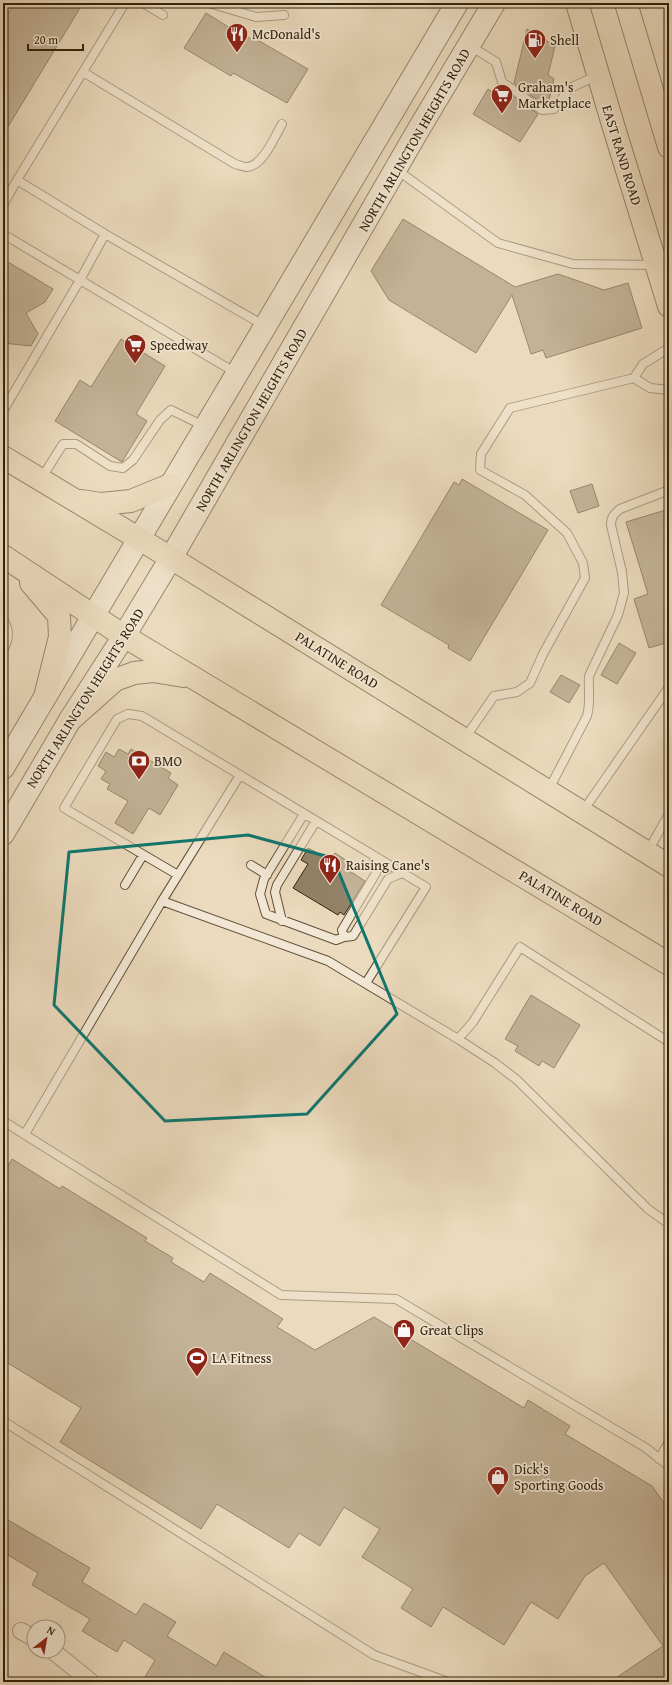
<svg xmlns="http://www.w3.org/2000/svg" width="672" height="1685" font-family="'Gentium Book Plus',serif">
	<rect width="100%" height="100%" fill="#ebdabd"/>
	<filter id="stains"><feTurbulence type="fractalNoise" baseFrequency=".005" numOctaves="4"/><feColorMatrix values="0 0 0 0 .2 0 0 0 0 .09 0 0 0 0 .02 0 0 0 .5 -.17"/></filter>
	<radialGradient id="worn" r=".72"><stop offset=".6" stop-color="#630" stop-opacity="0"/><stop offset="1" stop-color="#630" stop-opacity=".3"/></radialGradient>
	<path fill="#928268" stroke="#32220c" d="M17,3H83L3,135V21L14,4Z
		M206,13L238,33L239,32L253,40L254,38L308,69L287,103L233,73L231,76L184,48Z
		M527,29L555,46L548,75L554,79L548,104L544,103L543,104L514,83Z
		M488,89L509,102L511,95L538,114L520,142L473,114Z
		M403,219L515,287L558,274L604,290L628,283L642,328L546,358L543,350L531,354L512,295L476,353L389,300L371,271Z
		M3,259L53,289L45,302L26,313L38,334L31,346L3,343Z
		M121,339L165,366L136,414L147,421L122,462L55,421L80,380L91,387Z
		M462,479L548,530L470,661L448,648L449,645L381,605L454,482L459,485Z
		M592,484L599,506L578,513L570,491Z
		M669,509V642L649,648L634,599L648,594L626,522Z
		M619,643L636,653L617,684L601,675Z
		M561,675L580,685L569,703L550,692Z
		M119,749L128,754L131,749L171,773L168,778L178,785L160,815L149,808L133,834L115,823L128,801L107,789L110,784L101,779L106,771L98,766L106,752L114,757Z
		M308,848L331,860L335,853L352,864L348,870L365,881L344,915L340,912L338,915L293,888L308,864L301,860Z
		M531,995L580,1025L554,1068L542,1061L539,1066L515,1051L518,1046L505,1039Z
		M12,1159L60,1189L62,1186L147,1238L145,1241L173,1258L171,1262L204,1282L210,1273L283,1319L277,1327L315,1350L374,1317L524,1408L528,1400L570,1426L565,1434L652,1486L669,1510V1682H610L663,1646L604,1563L585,1576L558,1619L531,1602L504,1645L443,1607L431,1627L401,1608L413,1589L362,1557L380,1529L344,1507L320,1546L299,1533L289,1548L217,1504L201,1529L60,1442L81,1408L3,1360V1174Z
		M3,1517L90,1568L82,1582L136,1615L144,1603L176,1622L167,1636L216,1666L224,1652L273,1682H142L155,1660L124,1640L117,1652L82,1631L90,1619L32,1585L38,1573L3,1552Z"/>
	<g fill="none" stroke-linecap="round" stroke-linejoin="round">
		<g stroke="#605038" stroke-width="10">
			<path id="service" d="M143,3L163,15
				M209,3L256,17L284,15
				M470,46L496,62L502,82L542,110L554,109L570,88L598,75
				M83,72L235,164C239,165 244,167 247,167C263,166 275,136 282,124
				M397,170L498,243L573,264L657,265L669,261
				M17,180L125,3
				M3,205L17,180L105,234L80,280L3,411
				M3,234L236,373
				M105,234L265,326
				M634,378L650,388L669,390
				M41,479L63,444H76L110,466L123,468L133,460L160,420L171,410L204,426
				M3,620C10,629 9,641 3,650
				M465,738L494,696L517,692L530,683L543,654L585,578L583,563L567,533L525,495L480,470L481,454L510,408L634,378L643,364L669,348
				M240,775L426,887L366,983
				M548,791L587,716C591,702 588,690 589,676L618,615L624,593L622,572L611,525C611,517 614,514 620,509L669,490
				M583,811L669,687
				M304,814L264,879L260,894L266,914L336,940L344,937L353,936L388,879L402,873
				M648,851L669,814
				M251,865L267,875
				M125,885L143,855
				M162,901L240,775L142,716L128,714L117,719L64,808L178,875
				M282,921L275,892L277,885L316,821
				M344,937L342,930L376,873L374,856
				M458,1039L473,1022L520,947L669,1042
				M3,1121L281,1295L396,1299L646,1448L669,1466
				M25,1134L162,901L328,961L458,1039L495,1063L517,1080L648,1209L669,1224
				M3,1421L374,1655L448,1682
				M659,1459L669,1442"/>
		</g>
		<g stroke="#605038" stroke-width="18">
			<path id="minor" d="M21,1631L34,1638
				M53,1651L91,1682"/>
		</g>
		<g stroke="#32220c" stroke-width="24">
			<path id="secondary" d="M3,768L457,3
				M3,834L70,720L124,636L171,558L417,132L494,3"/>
		</g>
		<g stroke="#32220c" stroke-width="24">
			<path id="primary" d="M577,3L614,128L669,306
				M626,3L669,147"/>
		</g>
		<g stroke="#32220c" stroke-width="24">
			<path id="trunk" d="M3,457L171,558L669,866
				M81,501L101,504L131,501L170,485
				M3,556L124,636L669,964
				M31,583L59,616L60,637L45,697
				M70,720L115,680L134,673L153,671L183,676"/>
		</g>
		<use href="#service" stroke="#f2e7d4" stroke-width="8"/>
		<use href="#minor" stroke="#f2e7d4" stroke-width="16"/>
		<use href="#secondary" stroke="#f2e7d4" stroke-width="22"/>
		<use href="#primary" stroke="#ebdabd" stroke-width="22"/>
		<use href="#trunk" stroke="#ebdabd" stroke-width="22"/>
	</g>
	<path d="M0 0H672V1685H0ZM248,835L333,858L397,1014L307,1114L165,1121L54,1005L69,852Z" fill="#ebdabd" fill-opacity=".55" fill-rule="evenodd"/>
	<path fill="none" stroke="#0f766e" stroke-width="3" stroke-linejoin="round" d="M248,835L333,858L397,1014L307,1114L165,1121L54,1005L69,852Z"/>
	<defs>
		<g id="restaurant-pin" transform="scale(1.15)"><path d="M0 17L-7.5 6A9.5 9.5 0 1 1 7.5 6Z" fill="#8f2418" stroke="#f2e7d4"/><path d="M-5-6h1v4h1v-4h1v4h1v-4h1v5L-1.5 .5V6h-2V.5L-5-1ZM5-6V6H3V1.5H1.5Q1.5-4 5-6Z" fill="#fff"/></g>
		<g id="fuel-pin" transform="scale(1.15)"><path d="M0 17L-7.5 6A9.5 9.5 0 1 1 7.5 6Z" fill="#8f2418" stroke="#f2e7d4"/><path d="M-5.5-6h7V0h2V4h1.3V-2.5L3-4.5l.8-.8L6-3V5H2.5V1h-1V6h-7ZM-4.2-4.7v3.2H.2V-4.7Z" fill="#fff"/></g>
		<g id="supermarket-pin" transform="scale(1.15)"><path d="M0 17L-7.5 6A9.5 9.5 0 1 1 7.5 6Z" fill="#8f2418" stroke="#f2e7d4"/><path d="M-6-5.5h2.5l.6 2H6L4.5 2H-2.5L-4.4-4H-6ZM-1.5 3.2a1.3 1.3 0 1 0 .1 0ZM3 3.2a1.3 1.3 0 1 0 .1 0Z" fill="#fff"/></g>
		<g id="bank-pin" transform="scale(1.15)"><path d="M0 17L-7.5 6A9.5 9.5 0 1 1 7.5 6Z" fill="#8f2418" stroke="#f2e7d4"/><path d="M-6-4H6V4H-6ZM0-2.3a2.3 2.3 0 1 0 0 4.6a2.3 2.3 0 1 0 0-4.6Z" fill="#fff"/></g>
		<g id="shop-pin" transform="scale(1.15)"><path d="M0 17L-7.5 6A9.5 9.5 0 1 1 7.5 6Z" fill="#8f2418" stroke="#f2e7d4"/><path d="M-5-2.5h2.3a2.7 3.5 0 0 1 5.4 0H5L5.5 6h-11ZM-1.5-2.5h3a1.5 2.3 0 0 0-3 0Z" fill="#fff"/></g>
		<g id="stadium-pin" transform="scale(1.15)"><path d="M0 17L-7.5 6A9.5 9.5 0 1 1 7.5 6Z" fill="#8f2418" stroke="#f2e7d4"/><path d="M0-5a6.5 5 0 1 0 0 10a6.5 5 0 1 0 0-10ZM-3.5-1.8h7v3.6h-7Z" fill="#fff"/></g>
	</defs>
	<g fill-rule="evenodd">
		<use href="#restaurant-pin" x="237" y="34"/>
		<use href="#fuel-pin" x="535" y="40"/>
		<use href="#supermarket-pin" x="502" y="95"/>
		<use href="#supermarket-pin" x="135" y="345"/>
		<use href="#bank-pin" x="139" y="761"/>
		<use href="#restaurant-pin" x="330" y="865"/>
		<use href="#shop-pin" x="404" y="1330"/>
		<use href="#stadium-pin" x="197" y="1358"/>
		<use href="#shop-pin" x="498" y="1477"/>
	</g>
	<g text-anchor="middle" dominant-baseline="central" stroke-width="3.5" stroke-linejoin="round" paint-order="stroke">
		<g font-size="14" fill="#32220c" stroke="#f2e7d4" text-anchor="start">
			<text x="252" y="34">McDonald's</text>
			<text x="550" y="40">Shell</text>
			<text x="518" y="87">Graham's<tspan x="518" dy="16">Marketplace</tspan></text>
			<text x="150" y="345">Speedway</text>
			<text x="154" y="761">BMO</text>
			<text x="346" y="865">Raising Cane's</text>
			<text x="420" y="1330">Great Clips</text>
			<text x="212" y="1358">LA Fitness</text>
			<text x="514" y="1469">Dick's<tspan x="514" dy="16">Sporting Goods</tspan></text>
		</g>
		<g font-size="14" fill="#32220c" stroke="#f2e7d4">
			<text transform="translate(414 140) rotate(-60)">NORTH ARLINGTON HEIGHTS ROAD</text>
			<text transform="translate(622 155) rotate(73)">EAST RAND ROAD</text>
			<text transform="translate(251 420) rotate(-60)">NORTH ARLINGTON HEIGHTS ROAD</text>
			<text transform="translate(337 660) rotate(32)">PALATINE ROAD</text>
			<text transform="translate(85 698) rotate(-58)">NORTH ARLINGTON HEIGHTS ROAD</text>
			<text transform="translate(561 898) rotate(31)">PALATINE ROAD</text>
		</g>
	</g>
	<rect width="672" height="1685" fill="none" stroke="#ebdabd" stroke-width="16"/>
	<rect x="4" y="4" width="664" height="1677" fill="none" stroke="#32220c" stroke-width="2"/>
	<rect x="8" y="8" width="656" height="1669" fill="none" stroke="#32220c"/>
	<g transform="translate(46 1639) rotate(31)"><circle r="19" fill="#f2e7d4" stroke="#a59884"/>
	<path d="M0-3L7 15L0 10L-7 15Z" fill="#8f2418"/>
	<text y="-6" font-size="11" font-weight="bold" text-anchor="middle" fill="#32220c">N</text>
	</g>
	<path d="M28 44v6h55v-6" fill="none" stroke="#32220c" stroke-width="2"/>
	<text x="34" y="44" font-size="12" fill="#32220c" stroke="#f2e7d4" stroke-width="3" paint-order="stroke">20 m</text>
	<rect width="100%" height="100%" filter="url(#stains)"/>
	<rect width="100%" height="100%" fill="url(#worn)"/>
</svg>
